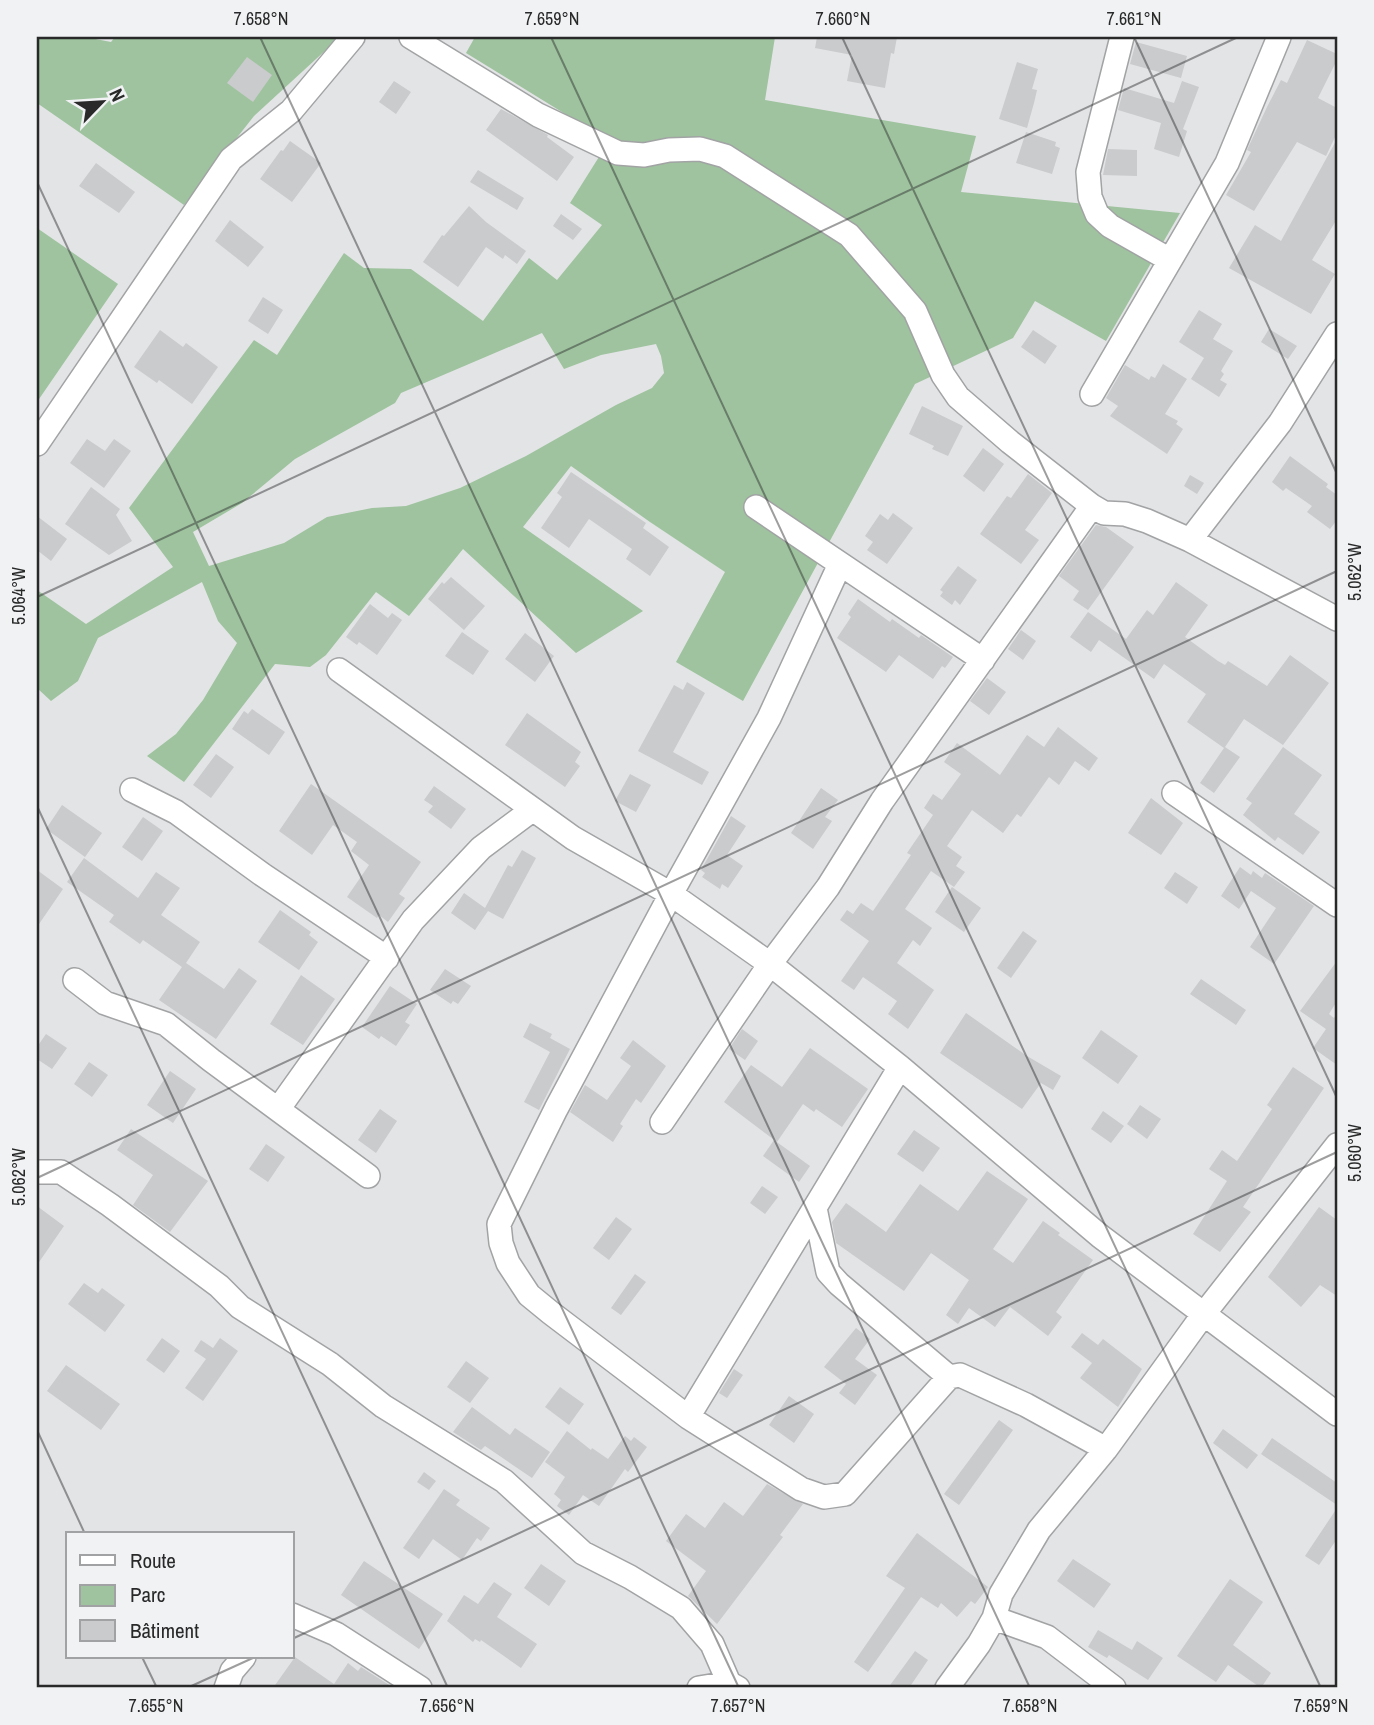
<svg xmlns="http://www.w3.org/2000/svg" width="1374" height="1725" font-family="'Archivo Narrow',sans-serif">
	<rect width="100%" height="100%" fill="#e3e4e6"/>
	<path fill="#9ec39e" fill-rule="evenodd" d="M37,37H85L111,42L115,37H340L254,116L184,205L37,103Z
		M475,37H775L765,100L976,136L961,192L1180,213L1106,341L1035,301L1013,338L915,384L743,701L676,662L725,572L650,522L571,466L523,527L643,611L576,653L463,549L409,616L376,592L326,655L310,667L275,664L184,782L147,756L176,734L203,700L237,643L218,621L202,582L98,638L78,681L51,701L37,688V590L86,624L173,567L129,508L254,340L277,355L344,253L364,268L411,269L483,321L529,258L557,280L602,225L570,203L609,141L466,53ZM542,333L564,369L601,355L656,344L661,356L664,373L652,388L616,405L526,456L460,488L406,506L372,508L327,517L284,543L209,566L193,532L242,503L295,459L395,403L401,393Z
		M37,228L118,284L37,402Z"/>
	<path fill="#c9cbcc" d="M817,37H897L894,54L891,53L885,88L847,81L852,55L815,48Z
		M1307,40L1337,54V60L1318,98L1337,108V133L1326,156L1297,142L1254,211L1226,195L1251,152L1247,150L1267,107L1281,80L1287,83Z
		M1136,42L1187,56L1181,78L1130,64Z
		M247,57L272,75L253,102L227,83Z
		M1017,62L1038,69L1032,89L1037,90L1034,103L1027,128L999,119Z
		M394,81L411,92L396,114L379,102Z
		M1182,81L1199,87L1183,129L1187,131L1179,157L1154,149L1161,123L1118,110L1124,88L1174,103Z
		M501,109L548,135L547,137L574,157L557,181L486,130Z
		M1026,132L1056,142L1055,146L1060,148L1052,174L1016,163Z
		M1337,139V219L1312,260L1335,274L1311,314L1229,268L1255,225L1281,241Z
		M290,141L321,163L292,202L260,179L281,150L283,151Z
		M1108,149L1137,150V176L1103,175Z
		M96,163L135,192L119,213L79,186Z
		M478,170L524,198L517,210L470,182Z
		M469,206L486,222L526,251L517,264L505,255L503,259L486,247L458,287L423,262L442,235L444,236Z
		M561,214L582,229L573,240L553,226Z
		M230,220L264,247L248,267L215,241Z
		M263,297L283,310L268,334L248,321Z
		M1199,310L1222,324L1213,339L1233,351L1221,371L1224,374L1220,380L1227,384L1219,397L1191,379L1204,358L1179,342Z
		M1269,329L1297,346L1288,359L1261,342Z
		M160,330L183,347L186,343L218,367L192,404L159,380L157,383L134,367Z
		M1033,330L1057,346L1045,364L1021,347Z
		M1163,364L1187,379L1165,414L1178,421L1176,424L1183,429L1167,454L1110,416L1118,406L1106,398L1125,365L1149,380L1151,376L1155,378Z
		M922,406L963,426L948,456L932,449L934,446L909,434Z
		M87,439L105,451L114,439L131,451L104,488L70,463Z
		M983,448L1004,464L984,492L963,476Z
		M1290,456L1328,484L1326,487L1337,495V520L1330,529L1307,512L1312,506L1286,488L1283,491L1272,482Z
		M571,472L646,523L643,528L669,547L650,576L626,559L632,549L589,519L569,548L541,528L562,497L557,493Z
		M1028,474L1052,493L1025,530L1039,540L1021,564L980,534L1007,496L1011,498Z
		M1190,475L1204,483L1197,494L1184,486Z
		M91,487L120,509L116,515L132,541L109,555L65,524Z
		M893,513L913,528L887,564L867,550L873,542L865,536L880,514L888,520Z
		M37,516L67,539L51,561L37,550Z
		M1096,525L1106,527L1134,547L1088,610L1073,600L1079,591L1059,576Z
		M958,566L977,580L960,605L955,600L952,605L940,596L943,592L940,590Z
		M451,577L485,606L464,630L428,599L442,582L444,584Z
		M1176,582L1208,605L1185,637L1218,661L1225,665L1228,661L1267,686L1290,655L1329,683L1283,745L1244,719L1225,747L1240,757L1214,793L1200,783L1224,748L1187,722L1206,694L1164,664L1154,679L1099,640L1091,652L1070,637L1088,612L1126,639L1147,610L1153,615Z
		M858,599L890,622L892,619L919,638L921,635L953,657L945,668L942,666L933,679L899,655L886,672L837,638L851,617L848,614Z
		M370,604L388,618L392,613L402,620L377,655L359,642L357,645L346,637Z
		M1021,630L1036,641L1023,660L1008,649Z
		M462,632L489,651L473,675L445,656Z
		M525,633L554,656L535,682L505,659Z
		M987,678L1006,692L989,715L970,701Z
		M687,682L705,693L673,752L709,772L702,785L638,751L674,685L683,690Z
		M252,709L285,732L269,755L232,729L244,711L248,714Z
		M527,713L581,752L575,762L580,766L565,787L505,745Z
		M1058,727L1098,758L1089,771L1075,761L1059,785L1049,777L1021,817L1017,814L1003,833L972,810L947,846L962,857L956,866L965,872L954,887L931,871L905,909L932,928L920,946L913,940L897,963L934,990L908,1029L888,1014L897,1001L863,977L854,990L841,981L869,941L840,920L847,910L853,914L861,903L873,911L911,855L907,853L933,815L924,808L933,794L942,800L961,774L944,762L957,743L1000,775L1027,735L1044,747Z
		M1283,747L1322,775L1294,814L1320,832L1303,855L1278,837L1275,841L1243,815L1252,803L1246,799Z
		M216,754L234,767L211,798L193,785Z
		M630,774L651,785L636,812L615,801Z
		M311,784L421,862L399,894L405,898L388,922L379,915L377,918L347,897L369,865L351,851L357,842L333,825L312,855L279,831Z
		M434,786L466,809L451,829L428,812L433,806L424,800Z
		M821,788L838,800L825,817L832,821L813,849L791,833Z
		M1151,798L1183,823L1161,855L1128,833Z
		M62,805L102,833L85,857L46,829Z
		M731,816L746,826L727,855L743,866L728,888L722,884L720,889L702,877L705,873L701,870Z
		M143,817L163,831L142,861L122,847Z
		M522,850L536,858L503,919L488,911L475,930L451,913L464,893L485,908L508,865L512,867Z
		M84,858L138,898L156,872L180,888L161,915L200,942L186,963L224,989L239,968L257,981L216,1039L159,1000L182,967L143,940L140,944L109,922L114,915L67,882Z
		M1240,867L1251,875L1253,871L1262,878L1265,873L1314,906L1274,964L1250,947L1276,908L1251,891L1239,909L1221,896Z
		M37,870L63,889L37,927Z
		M1175,872L1198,887L1187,904L1164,888Z
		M952,887L981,908L964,932L935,912Z
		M280,910L311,932L309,935L318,942L299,970L258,942Z
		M1023,931L1037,941L1011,978L997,968Z
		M1337,961V1001L1329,1014L1334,1018L1337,1013V1065L1313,1048L1326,1029L1300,1011Z
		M445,969L471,986L458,1004L453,1001L451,1004L430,990Z
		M301,975L335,999L303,1045L270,1024Z
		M1201,979L1246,1010L1236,1025L1190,994Z
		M390,986L417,1004L405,1022L410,1025L396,1046L381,1036L379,1039L362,1027Z
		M966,1013L1027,1056L1061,1076L1053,1090L1041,1083L1022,1109L940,1053Z
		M530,1023L552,1034L550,1038L570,1049L539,1110L524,1102L550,1052L523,1037Z
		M742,1029L758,1041L745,1060L729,1049Z
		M1101,1030L1138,1056L1118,1084L1082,1058Z
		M46,1034L67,1048L52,1069L37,1059V1047Z
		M633,1040L666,1066L641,1103L636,1099L620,1124L623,1126L613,1142L570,1112L585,1085L607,1100L631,1066L620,1058Z
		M810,1048L868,1089L842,1127L816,1109L814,1112L803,1104L777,1142L724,1102L751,1065L782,1087Z
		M89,1062L108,1075L92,1097L74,1084Z
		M1293,1067L1324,1088L1243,1207L1251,1212L1220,1252L1193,1234L1227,1181L1209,1169L1222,1150L1237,1161L1272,1109L1267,1105Z
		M170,1071L196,1089L173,1123L147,1105Z
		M1140,1105L1161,1119L1147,1139L1127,1124Z
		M380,1109L397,1121L376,1153L358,1140Z
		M1103,1111L1124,1126L1111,1143L1091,1129Z
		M131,1129L208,1181L170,1232L133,1205L153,1175L117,1150Z
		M914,1130L940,1148L923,1172L897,1154Z
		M774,1140L810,1166L799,1182L763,1156Z
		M266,1144L285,1157L268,1182L249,1169Z
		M987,1171L1028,1199L993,1249L1013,1263L1043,1221L1060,1233L1058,1235L1093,1260L1056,1312L1062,1317L1048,1336L1010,1307L995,1327L969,1308L958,1324L946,1315L969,1280L931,1253L904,1291L836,1243L832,1222L846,1203L886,1232L920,1184L958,1211Z
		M762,1186L778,1197L765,1214L750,1203Z
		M37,1206L64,1226L37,1265Z
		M1319,1207L1337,1220V1296L1320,1285L1301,1307L1268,1277Z
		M616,1217L632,1229L609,1260L593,1248Z
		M635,1274L646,1282L621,1315L611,1308Z
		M84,1283L98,1293L102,1288L125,1305L105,1332L68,1304Z
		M856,1328L870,1339L855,1359L877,1375L855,1405L839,1393L846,1384L824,1367Z
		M1082,1333L1098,1345L1103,1339L1142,1369L1118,1407L1080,1378L1092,1363L1071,1347Z
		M162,1338L180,1351L164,1373L146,1360Z
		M220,1338L238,1351L203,1401L185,1388L206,1359L194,1351L201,1340L213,1348Z
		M466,1361L489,1378L470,1403L447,1387Z
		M66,1365L120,1404L101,1430L47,1391Z
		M734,1369L743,1375L727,1398L719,1393Z
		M560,1387L584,1404L569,1425L545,1407Z
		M789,1396L814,1414L794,1443L769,1425Z
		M472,1407L510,1435L515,1428L550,1452L532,1478L485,1446L481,1450L453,1432Z
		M999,1420L1013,1430L959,1505L944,1494Z
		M1223,1429L1258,1455L1247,1469L1213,1443Z
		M567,1431L591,1450L592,1448L608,1459L625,1436L631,1441L634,1437L647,1447L628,1472L625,1469L599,1506L583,1495L569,1515L557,1506L561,1500L554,1494L565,1477L545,1462Z
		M1272,1438L1337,1483V1505L1261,1454Z
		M424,1472L436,1481L429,1490L417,1482Z
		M767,1484L803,1504L780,1535L783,1537L717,1624L688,1596L706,1571L666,1541L686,1514L705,1528L724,1502L743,1516Z
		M444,1489L460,1500L456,1505L490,1528L481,1541L477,1538L462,1560L433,1539L419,1559L403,1548Z
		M1337,1508V1539L1319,1565L1305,1556Z
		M917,1533L988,1587L975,1604L971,1601L957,1617L941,1603L938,1608L921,1597L868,1672L854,1662L905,1588L886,1576Z
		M1073,1559L1111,1584L1094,1608L1057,1581Z
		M364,1561L443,1614L419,1649L341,1595Z
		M541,1564L566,1581L549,1606L524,1588Z
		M1230,1579L1263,1602L1233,1645L1271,1673L1261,1688L1228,1665L1216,1682L1177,1656Z
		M494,1582L512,1594L497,1617L537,1644L521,1668L481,1640L480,1642L475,1639L473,1642L447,1621L464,1595L478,1604Z
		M1098,1630L1132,1650L1137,1641L1163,1658L1148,1680L1109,1655L1107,1658L1088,1647Z
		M915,1651L928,1660L909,1688H888Z
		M295,1657L334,1684L348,1663L358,1671L361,1667L394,1688H273Z"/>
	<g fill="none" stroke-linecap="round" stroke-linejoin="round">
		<g stroke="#a2a3a4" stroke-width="26">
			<path id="minor" d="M411,37L538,115L618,153L644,155L669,150L700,149L725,156L849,235L915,311L943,375L958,397L1010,442L1092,506L1104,513L1125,514L1147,521L1190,540L1337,619
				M1122,37L1088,172L1090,197L1097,214L1110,226L1170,260
				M1092,394L1227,163L1279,37
				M37,444L231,159L291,111L353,37
				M756,507L983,660
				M1190,540L1280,423L1337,334
				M840,564L769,718L671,894L556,1109L499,1224L501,1243L508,1263L529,1295L551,1313L688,1417L801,1489L824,1497L845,1494L949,1377L960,1375L1026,1405L1106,1449
				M339,670L573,838L671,894L770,964L900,1067L1100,1236L1337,1414
				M132,790L176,812L263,875L387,958
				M1174,793L1337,905
				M75,980L105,1003L166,1024L211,1060L368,1176
				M279,1108L413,920L481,848L532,810
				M662,1122L770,964L828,887L882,801L1092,506
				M37,1172H61L110,1205L219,1286L240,1307L330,1364L383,1406L504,1481L583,1553L630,1577L681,1608L712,1644L729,1683
				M815,1208L828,1272L839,1284L949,1377
				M688,1417L900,1067
				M292,1615L336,1634L420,1688
				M994,1618L1047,1637L1114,1688
				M226,1688L232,1671L244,1657
				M699,1688L729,1683L738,1688
				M947,1688L979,1644L994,1618L1001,1594L1039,1530L1106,1449L1203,1315L1337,1145"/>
		</g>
		<use href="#minor" stroke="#fff" stroke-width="23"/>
	</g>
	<path fill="none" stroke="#29292a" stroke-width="2" stroke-opacity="0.45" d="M260,37L1030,1688M551,37L1321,1688M842,37L1337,1098M1134,37L1337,474M37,182L739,1688M37,597L1238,37M37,806L448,1688M37,1178L1337,571M37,1430L85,1534M292,1639L1337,1152M142,1657L157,1688M187,1688L255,1657"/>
	<rect width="1374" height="1725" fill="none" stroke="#f0f2f3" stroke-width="77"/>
	<rect x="66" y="1532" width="228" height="126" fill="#f0f2f3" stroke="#a0a2a3" stroke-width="2"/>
	<rect x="80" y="1555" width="35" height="10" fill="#ffffff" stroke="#a0a2a3" stroke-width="2"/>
	<text x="130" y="1568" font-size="21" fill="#29292a">Route</text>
	<rect x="80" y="1585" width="35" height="21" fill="#9ec39e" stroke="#a0a2a3" stroke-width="2"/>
	<text x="130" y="1602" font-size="21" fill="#29292a">Parc</text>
	<rect x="80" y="1620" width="35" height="21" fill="#c9cbcc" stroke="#a0a2a3" stroke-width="2"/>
	<text x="130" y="1638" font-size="21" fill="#29292a">Bâtiment</text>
	<g transform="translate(102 102) rotate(65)" stroke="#f0f2f3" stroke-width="5" paint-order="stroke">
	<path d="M0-5L12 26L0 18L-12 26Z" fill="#29292a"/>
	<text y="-10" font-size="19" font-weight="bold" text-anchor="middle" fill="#29292a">N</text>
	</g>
	<rect x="38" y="38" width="1298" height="1648" fill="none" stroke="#29292a" stroke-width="2.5"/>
	<g font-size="18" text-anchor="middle" fill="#29292a">
		<text x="261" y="25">7.658°N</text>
		<text x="552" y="25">7.659°N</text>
		<text x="843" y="25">7.660°N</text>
		<text x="1134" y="25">7.661°N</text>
		<text transform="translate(1355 572) rotate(-90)" y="6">5.062°W</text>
		<text transform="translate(19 596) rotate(-90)" y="6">5.064°W</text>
		<text transform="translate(1355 1153) rotate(-90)" y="6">5.060°W</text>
		<text transform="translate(19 1177) rotate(-90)" y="6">5.062°W</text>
		<text x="156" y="1712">7.655°N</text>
		<text x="447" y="1712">7.656°N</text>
		<text x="738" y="1712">7.657°N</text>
		<text x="1030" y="1712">7.658°N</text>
		<text x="1321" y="1712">7.659°N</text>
	</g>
</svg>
